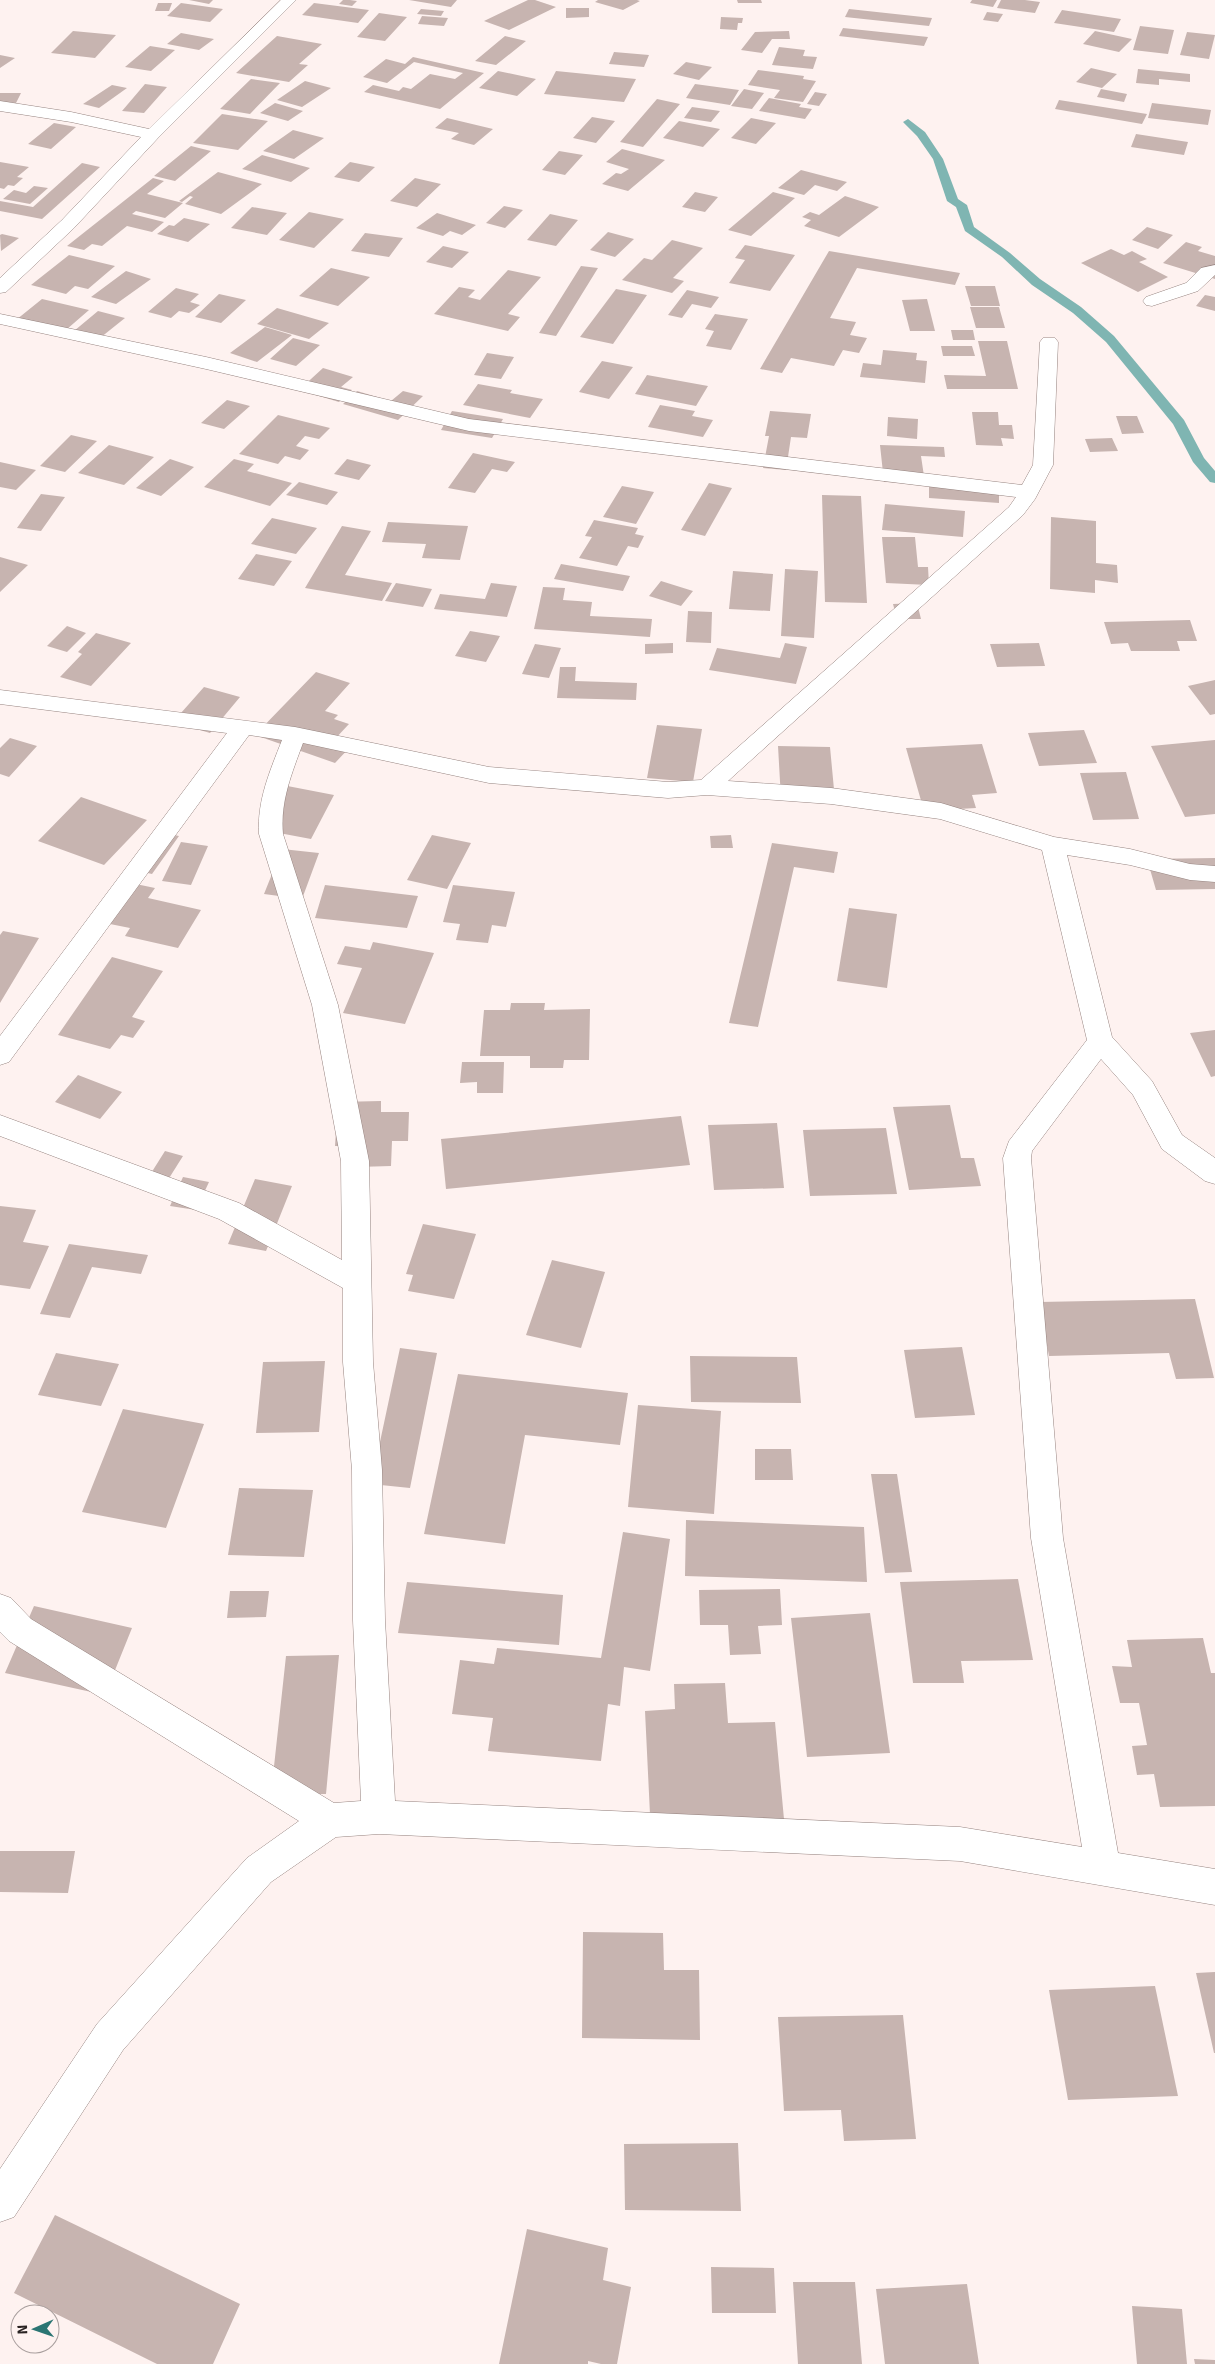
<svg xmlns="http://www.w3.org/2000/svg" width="1215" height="2364" font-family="Signika,sans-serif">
	<rect width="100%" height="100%" fill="#fef2f0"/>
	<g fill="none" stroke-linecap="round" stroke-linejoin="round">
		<path fill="#7fb5b2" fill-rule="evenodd" d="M908,119L925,132L943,159L958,199L967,205L974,227L1010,253L1040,279L1081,307L1114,336L1184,420L1204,458L1215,471V483L1210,482L1193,462L1173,424L1106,342L1073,313L1032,285L1002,257L965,231L956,207L947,201L933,159L917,136L903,122Z"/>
	</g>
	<path fill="#c7b4b0" d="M189,0H213L209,4Z
		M343,0H350L357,1L352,6L339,4Z
		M409,0H457L451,7Z
		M528,0H535L556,7L509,30L484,21Z
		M598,0H637L640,1L623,10L595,2Z
		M737,0H761L762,3H738Z
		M972,0H997L993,7L970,3Z
		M1001,0H1025L1040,2L1035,13L997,8Z
		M158,3H172L169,11H155Z
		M181,3L223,9L210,22L167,16Z
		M314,3L369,10L358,23L302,15Z
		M566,8H589V17L566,18Z
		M421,9L444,11L441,16L417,14Z
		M849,9L932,18L929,26L845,17Z
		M1062,10L1121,19L1114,32L1054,23Z
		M987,12L1003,14L998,22L983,20Z
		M379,13L407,17L385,41L357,37Z
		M422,16L448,18L444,26L418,24Z
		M721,17L743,18L742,23H738L737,30L720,29Z
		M1140,26L1174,30L1168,54L1133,50Z
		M843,28L928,37L924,46L839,36Z
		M73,31L116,35L95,58L51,53Z
		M789,31L790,39H772L762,53L741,50L755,32Z
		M1095,31L1132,39L1119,52L1083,44Z
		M1187,32L1215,35L1209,59L1180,55Z
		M181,33L214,39L199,50L167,44Z
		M277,36L322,44L299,64L308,65L289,82L236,73Z
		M505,36L526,41L496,65L475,61Z
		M150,46L175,50L151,71L125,67Z
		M779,47L805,50L803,56L817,57L813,69L772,65Z
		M614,52L649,55L644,67L609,64Z
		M0,55L15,58L0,68Z
		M413,57L484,73L440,109L364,92L373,85L399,91L403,87L411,89L430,74L455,79L463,73L414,62L387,83L363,77L386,59L405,64Z
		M686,62L712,67L699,80L673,74Z
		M1091,68L1117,74L1102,88L1076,82Z
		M1138,69L1190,74V82L1159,79V85L1136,83Z
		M758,70L804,76L803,79L816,81L803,102L774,98L780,90L748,85Z
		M498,71L536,79L517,96L479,88Z
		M556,71L636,79L624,102L544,94Z
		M251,79L280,83L250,114L220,109Z
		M305,81L331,88L302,107L277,100Z
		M145,84L167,87L144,113L122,111Z
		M695,84L739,90L730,105L686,98Z
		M112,85L127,88L99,108L83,104Z
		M744,89L764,93L752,109L731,106Z
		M1101,89L1127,94L1124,102L1097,97Z
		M815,92L827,94L819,106L807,104Z
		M0,93H21L16,103L0,102Z
		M769,98L801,104L799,107L812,109L805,119L759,111Z
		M657,99L680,104L643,147L620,142Z
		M1059,100L1147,114L1142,124L1055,109Z
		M275,103L303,111L288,121L260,113Z
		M1152,103L1211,110L1208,125L1148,118Z
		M692,107L720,111L711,122L684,118Z
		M222,114L268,121L238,150L193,143Z
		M592,117L615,121L596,143L573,138Z
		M447,118L493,129L474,145L451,139L459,133L435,128Z
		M751,118L776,123L756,144L731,138Z
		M679,121L720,129L703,147L663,138Z
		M54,123L76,127L51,149L28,144Z
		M293,130L324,138L294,159L263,151Z
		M1136,134L1188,142L1184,155L1131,147Z
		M191,146L211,151L175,181L154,176Z
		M622,149L665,160L628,191L602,184L616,173L621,174L629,169L606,162Z
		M559,151L583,155L565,175L542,170Z
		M262,155L310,168L291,182L242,169Z
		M0,162L29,167L17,177L23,178L14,186L8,185L4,189L0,188Z
		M350,162L375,167L359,182L334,177Z
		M82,163L100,167L42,219L0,211V201L33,207Z
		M801,170L847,182L837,191L815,185L804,195L778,188Z
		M218,172L262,184L221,214L185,204L193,197L190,196L182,202L179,201Z
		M153,178L164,181L147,194L183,203L165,218L136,211L132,214L164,222L152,232L127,226L102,246L92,244L84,250L67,246Z
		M415,178L441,184L417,207L390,201Z
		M34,186L48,188L30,204L3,199L14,190L26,193Z
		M695,192L718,197L705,212L682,207Z
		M773,192L795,198L751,236L728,230Z
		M845,196L879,207L839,237L804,226L811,220L802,217L810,212L819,215Z
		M504,206L523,210L505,228L486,223Z
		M252,207L287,213L267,235L231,228Z
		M309,212L344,219L314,248L279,240Z
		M437,213L476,225L462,235L450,231L443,236L416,228Z
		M550,214L578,220L556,246L527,240Z
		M184,218L210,224L188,242L157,234L169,225L174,226Z
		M1147,227L1173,235L1158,249L1132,240Z
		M608,232L634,239L615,257L590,250Z
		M365,233L403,238L389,257L351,251Z
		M2,234L19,238L1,251L0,235Z
		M672,240L703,248L673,278L684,281L672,293L622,280L644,258L652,260Z
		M1186,242L1202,247L1198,251L1215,256V279L1163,263Z
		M745,245L795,255L770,291L729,283L745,260L735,258Z
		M443,246L469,252L452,268L426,262Z
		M1111,249L1124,255L1132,251L1147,259L1139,262L1168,277L1138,292L1081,263Z
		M829,251L960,273L955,285L857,268L830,318L856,322L850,335L867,338L859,353L843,350L834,366L791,358L782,373L760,369Z
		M69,255L115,266L88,289L75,286L66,294L31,285Z
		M581,266L598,268L556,336L539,333Z
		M331,268L370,277L338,306L299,296Z
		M508,270L541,277L508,314L520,317L508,331L434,314L459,287L475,290L468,297L480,300Z
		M126,271L151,279L116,304L91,297Z
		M965,286H995L1000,306H971Z
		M176,288L199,294L190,302L200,305L189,313L179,311L171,318L148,312Z
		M616,289L647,295L613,344L580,337Z
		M687,290L719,297L711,308L692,304L682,318L668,315Z
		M219,294L246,300L221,323L195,317Z
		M1205,295L1215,297V311L1196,306Z
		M42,299L89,310L59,336L11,324Z
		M927,299L935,331H910L902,300Z
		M970,307H999L1005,328H976Z
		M277,308L329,323L309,339L257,324Z
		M98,311L125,318L95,342L68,336Z
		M715,314L748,319L731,350L706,346L714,331L705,329Z
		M265,327L292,335L257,362L230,353Z
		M951,330H973L975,340H953Z
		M293,338L320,345L296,366L270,359Z
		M978,341H1007L1018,389H947L944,375L986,376Z
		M941,346H972L975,356H943Z
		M883,350L917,353L916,360L927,361L925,383L860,377L863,363L881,365Z
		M487,353L514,357L501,379L474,375Z
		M602,361L633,367L609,399L579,392Z
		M323,368L353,377L341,387L352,390L339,402L299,390Z
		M647,375L708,386L696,406L635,394Z
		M478,384L512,390L510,393L543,399L530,418L463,405Z
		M357,391L391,401L403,391L423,396L398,420L343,404Z
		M227,400L250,406L224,429L201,423Z
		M660,405L695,411L692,416L713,420L703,437L648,427Z
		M452,411L503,419L492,438L441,430Z
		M770,411L811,414L807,438L791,437L786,470L763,468L769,436H765Z
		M972,412H998L999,425H1012L1014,439L1001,438L1003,446L976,445Z
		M278,415L330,428L319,439L305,436L296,446L309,450L300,460L285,456L278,464L239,454Z
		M1116,416H1137L1144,433L1122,434Z
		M888,417L918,419L917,439L887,436Z
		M71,435L97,441L65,472L40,466Z
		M1112,438L1118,451L1090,452L1085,439Z
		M109,445L154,457L124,485L78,473Z
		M880,445L944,447L945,457L921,456L925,483L884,482Z
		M473,453L515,462L507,472L492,469L475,493L448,488Z
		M170,459L194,467L161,496L136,488Z
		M234,459L254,464L247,471L292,483L270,506L204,487Z
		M347,459L371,465L359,480L334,474Z
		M0,462L36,470L16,490L0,487Z
		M299,482L338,492L327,505L286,495Z
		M709,483L732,488L705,536L681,530Z
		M622,486L654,492L636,524L603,517Z
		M929,486L999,490V503L929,498Z
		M41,494L65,497L41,531L17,528Z
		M822,495L861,496L867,603L825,602Z
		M885,504L965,511L963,537L882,530Z
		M1051,517L1096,521V563L1117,565L1118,583L1095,580V593L1050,589Z
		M272,518L317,528L296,554L251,544Z
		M594,520L638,528L635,534L644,536L638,548L628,546L617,566L579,558L592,537L585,536Z
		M388,522L468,526L460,560L422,558L426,544L382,542Z
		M342,526L371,531L345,575L392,583L382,601L305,588Z
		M882,537H915L918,567H928L929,585L886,583Z
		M256,554L292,561L274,586L238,579Z
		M0,557L28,565L0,592Z
		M561,564L630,576L623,591L554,579Z
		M785,569L818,571L814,638L781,636Z
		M733,571L773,574L770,611L729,609Z
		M661,581L693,591L681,606L649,596Z
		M396,583L432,589L423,607L385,601Z
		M491,583L517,586L507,617L434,609L440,594L485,599Z
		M543,587L565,588L563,600L592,602L590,616L652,619L650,637L534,629Z
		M917,603L921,619H897L893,604Z
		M688,611L712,612L711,643L686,642Z
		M1190,620L1197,641H1177L1180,651H1131L1128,643L1111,644L1104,622Z
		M67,626L86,633L67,652L47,646Z
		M470,631L500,636L486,662L455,656Z
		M96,633L131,643L91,686L60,677L82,654L78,652Z
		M673,643V653L645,654V644Z
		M785,643L807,647L796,684L709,670L717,648L780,658Z
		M1039,643L1045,666L997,667L990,644Z
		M535,644L561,648L549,678L522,674Z
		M560,667H576L575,681L637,683L636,700L557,698Z
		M316,672L350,683L325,711L338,715L334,719L349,724L334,740L351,746L335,763L255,735Z
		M1215,680V714L1210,715L1188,686Z
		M204,687L240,697L210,733L173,722Z
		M657,725L702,729L693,782L647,778Z
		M1084,730L1097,763L1039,766L1028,733Z
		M10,738L37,746L9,777L0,774V748Z
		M1215,740V814L1185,817L1151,746Z
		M982,744L997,793L972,795L976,808L924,811L906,748Z
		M778,746L830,747L835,800L781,799Z
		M1126,772L1139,819L1093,820L1080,773Z
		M277,784L334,795L311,839L263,830Z
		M81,797L147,820L104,865L38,841Z
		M156,831L179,836L152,874L130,869Z
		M432,835L471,843L447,889L407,880Z
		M731,835L733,848H711L710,836Z
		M181,842L208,846L191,885L162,881Z
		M772,843L838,852L834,873L794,867L758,1027L729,1023Z
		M282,849L319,853L302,899L264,894Z
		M1215,858V889L1156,890L1147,859Z
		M131,883L155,888L148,898L201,910L178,948L125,936L130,928L105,923Z
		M325,885L418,896L407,928L315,918Z
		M453,885L515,892L506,927L492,925L488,943L456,940L460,924L443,922Z
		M849,908L897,914L887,988L837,981Z
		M3,931L39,938L0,1003V935Z
		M373,942L434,953L405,1024L343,1013L362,968L337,964L345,946L370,950Z
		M112,957L163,971L132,1017L145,1021L133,1038L121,1035L110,1049L58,1035Z
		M511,1003H545L544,1010L590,1009L589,1060H564L563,1068H530V1056H480L484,1010H510Z
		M1215,1030V1076L1211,1077L1190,1033Z
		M462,1062H504L503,1093H477V1082L460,1083Z
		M78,1075L122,1092L100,1119L55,1102Z
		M381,1101V1112H409L408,1141H392L391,1166L357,1167L358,1146H335L338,1102Z
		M950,1105L961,1158H974L981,1186L909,1190L893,1107Z
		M681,1116L690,1165L446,1189L441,1139Z
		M777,1123L784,1188L714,1190L708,1125Z
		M886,1128L897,1194L810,1196L803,1130Z
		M165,1151L183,1156L166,1183L148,1178Z
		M183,1177L209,1182L196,1210L170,1206Z
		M255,1179L292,1186L266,1251L228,1244Z
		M0,1206L36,1210L23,1242L49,1246L30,1289L0,1285Z
		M423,1224L476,1234L454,1299L408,1291L413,1275L406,1274Z
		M69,1244L148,1255L141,1274L92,1267L70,1318L40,1314Z
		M552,1260L605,1272L581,1348L526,1335Z
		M1195,1299L1214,1378L1176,1379L1169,1353L1049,1356L1039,1302Z
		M962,1347L975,1415L915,1418L904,1350Z
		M400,1348L437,1353L410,1488L371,1484Z
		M56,1353L119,1364L101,1406L38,1395Z
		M690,1356L797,1357L801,1403L691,1402Z
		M325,1361L319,1432L256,1433L263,1362Z
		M458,1374L628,1393L620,1445L525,1435L505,1544L424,1534Z
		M638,1405L721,1411L714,1514L628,1507Z
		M123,1409L204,1424L166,1528L82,1512Z
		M755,1449H791L793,1480H755Z
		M871,1474H897L912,1572L885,1573Z
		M239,1488L313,1490L304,1557L228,1555Z
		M686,1520L864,1527L867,1582L685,1576Z
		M623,1532L670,1539L650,1671L624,1667L620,1706L608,1704L601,1761L488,1751L493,1718L452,1714L460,1660L494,1664L497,1648L601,1658Z
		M1018,1579L1033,1660L961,1661L964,1683H913L900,1582Z
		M407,1582L563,1595L559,1645L398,1633Z
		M780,1589L782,1625L758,1626L761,1654L730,1655L728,1625H700L699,1590Z
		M230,1591H269L266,1617L227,1618Z
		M34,1606L132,1628L105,1695L5,1673Z
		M870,1613L890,1753L807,1757L791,1618Z
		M1203,1638L1211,1673H1215V1806L1160,1807L1154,1774L1137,1775L1132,1746L1147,1745L1139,1703H1120L1112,1666L1132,1667L1127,1640Z
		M339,1655L326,1794H271L286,1656Z
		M725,1683L728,1723L775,1722L785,1830L651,1835L645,1711L675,1709L674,1684Z
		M0,1851H75L68,1893L0,1892Z
		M583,1932L663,1933L664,1970H699L700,2040L582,2038Z
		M1215,1972V2053H1214L1196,1973Z
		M1155,1986L1178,2096L1068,2100L1049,1990Z
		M903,2015L916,2139L844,2141L841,2110L784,2111L778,2017Z
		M738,2143L741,2211L625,2210L624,2144Z
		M55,2215L240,2304L213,2364H157L14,2293Z
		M527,2229L608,2248L603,2280L631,2287L617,2364H601L588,2361V2364H499Z
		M711,2267L774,2268L776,2313H712Z
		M793,2282H855L862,2364H798Z
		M967,2284L979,2364H885L876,2289Z
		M1132,2306L1182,2309L1187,2364H1137Z
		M1194,2359L1215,2360V2364H1195Z"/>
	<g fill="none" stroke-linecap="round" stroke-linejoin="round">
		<g stroke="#968480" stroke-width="1">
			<path id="minor" d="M281,0H296L158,138L74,228L6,292L0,293V278L62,220L141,137L71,122L0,111V101L71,112L149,129Z
				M1215,265V275L1198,291L1152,306L1146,305L1143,301L1146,297L1186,283L1201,268Z
				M0,314L206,357L469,419L1022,485L1033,465L1040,342L1043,338H1055L1058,342L1053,465L1035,499L1023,515L728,781L831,788L941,803L1054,837L1130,849L1190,864L1215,866V882L1190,880L1130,865L1067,855L1112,1037L1152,1081L1182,1135L1215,1158V1184L1205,1181L1162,1149L1133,1095L1101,1059L1032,1151L1031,1158L1063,1538L1118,1853L1215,1869V1905L960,1861L379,1834L336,1837L271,1882L123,2050L14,2217L0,2222V2169L97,2024L247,1858L299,1821L9,1641L0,1632V1594L11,1598L31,1619L334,1803L361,1801L353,1620L352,1470L343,1362V1288L219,1219L0,1136V1115L239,1203L342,1260L341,1161L312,1005L259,834C257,800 270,771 282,740L249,735L9,1062L0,1065V1036L227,733L0,704V690L295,727L489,767L668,782L701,780L1009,507L1016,497L469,431L206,369L0,324ZM303,743L489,783L668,798L707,795L831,804L940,819L1042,850L1087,1040L1009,1141L1003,1158L1031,1538L1082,1847L960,1827L395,1801L385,1620L382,1470L373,1362L369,1161L338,1005L283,834C280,801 292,773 303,743Z"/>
		</g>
		<use href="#minor" fill="#fff" fill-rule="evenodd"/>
	</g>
	<g transform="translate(35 2329) rotate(268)"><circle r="24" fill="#fef2f0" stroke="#a99f9e"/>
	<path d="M0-4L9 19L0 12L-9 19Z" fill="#2b7573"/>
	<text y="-8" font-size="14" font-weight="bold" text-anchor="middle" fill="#2a2322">N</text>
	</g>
</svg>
